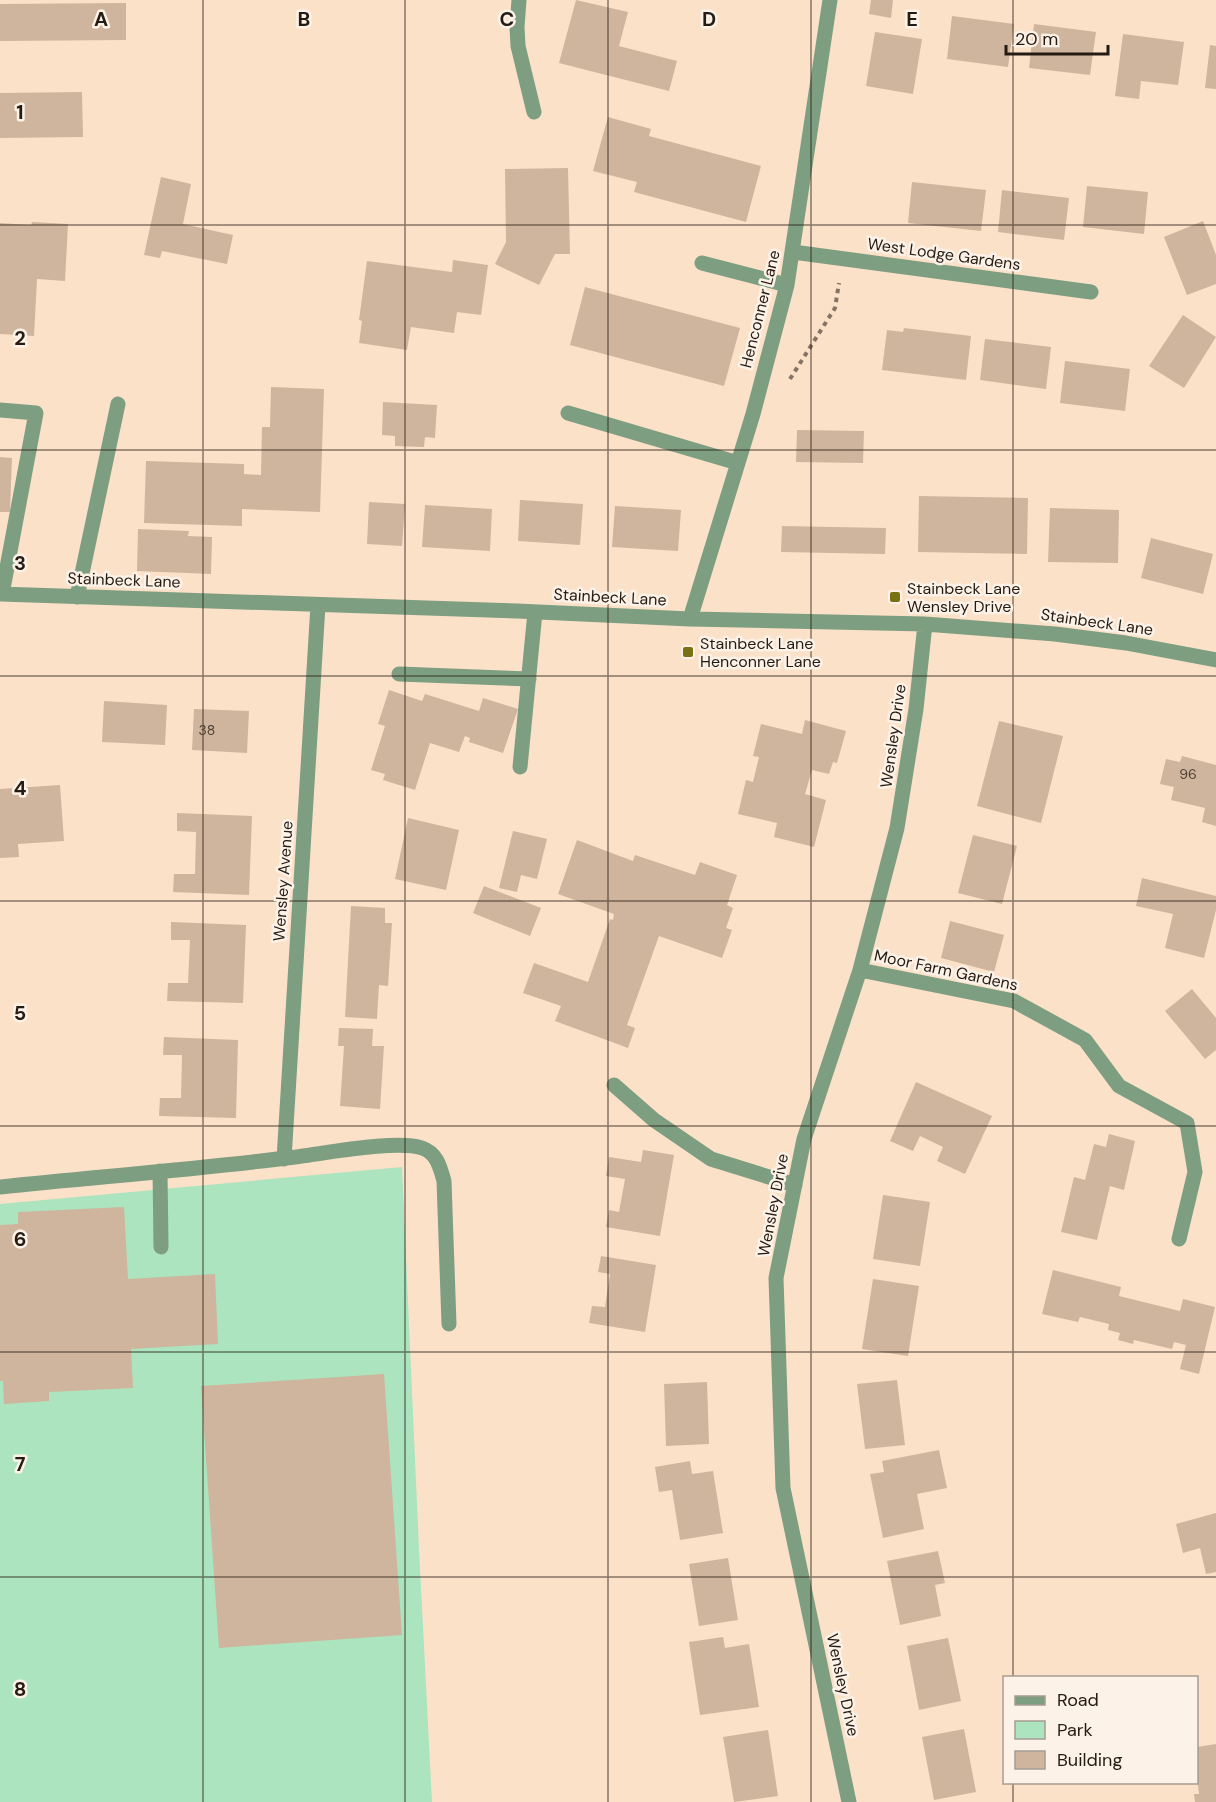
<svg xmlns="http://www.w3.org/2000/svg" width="1216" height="1802" font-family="'DM Sans',sans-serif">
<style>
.green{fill:#abe4bf}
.building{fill:#cfb59d}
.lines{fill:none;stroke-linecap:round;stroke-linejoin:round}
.path{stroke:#857464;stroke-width:4;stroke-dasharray:4.5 4.5;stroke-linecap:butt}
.minor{stroke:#7e9e81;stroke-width:15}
.grid{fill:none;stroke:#241b12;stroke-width:1.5;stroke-opacity:0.55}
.poi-dot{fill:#797112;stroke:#fdf2e8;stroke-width:2}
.labels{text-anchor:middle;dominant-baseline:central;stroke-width:5;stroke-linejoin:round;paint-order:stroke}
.number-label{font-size:14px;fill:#4f4235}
.street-label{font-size:16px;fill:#241b12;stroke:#fdf2e8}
.poi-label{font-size:16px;fill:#241b12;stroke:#fdf2e8;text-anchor:start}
.grid-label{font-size:20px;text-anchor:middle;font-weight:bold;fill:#241b12;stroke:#fdf2e8;stroke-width:5;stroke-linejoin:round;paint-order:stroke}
</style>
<rect width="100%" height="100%" fill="#fce1c9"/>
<path class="green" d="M 402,1167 L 419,1549 L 432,1802 L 0,1802 L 0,1204 Z"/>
<path class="building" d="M 576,0 L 628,12 L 619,46 L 677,61 L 669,91 L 559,63 Z
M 871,0 L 893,0 L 891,18 L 869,14 Z
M 126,3 L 126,40 L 0,41 L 0,4 Z
M 952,16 L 1014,24 L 1008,67 L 947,59 Z
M 1034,24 L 1096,32 L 1090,75 L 1029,68 Z
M 875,32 L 922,39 L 913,94 L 866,86 Z
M 1123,34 L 1184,42 L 1178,85 L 1141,81 L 1139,99 L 1115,96 Z
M 1210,45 L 1216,46 L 1216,89 L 1205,88 Z
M 82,92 L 83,137 L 0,138 L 0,93 Z
M 608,117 L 651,129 L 649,136 L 761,166 L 746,222 L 634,192 L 637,182 L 593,171 Z
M 568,168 L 570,254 L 555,254 L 539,285 L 495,264 L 506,242 L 505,169 Z
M 161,177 L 191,184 L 183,224 L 233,235 L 227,264 L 162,251 L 160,258 L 144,255 Z
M 912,182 L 986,190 L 981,231 L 908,223 Z
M 1087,186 L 1148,192 L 1144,234 L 1083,227 Z
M 1002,190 L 1069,198 L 1064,240 L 998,232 Z
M 1203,221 L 1216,255 L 1216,284 L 1187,295 L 1164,237 Z
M 32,222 L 68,224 L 65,281 L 37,279 L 34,336 L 0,334 L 0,223 L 31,225 Z
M 453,260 L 488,265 L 481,315 L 457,312 L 454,333 L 411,327 L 407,350 L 359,343 L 362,321 L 359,320 L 367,261 L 452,272 Z
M 585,287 L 740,328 L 724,386 L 570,345 Z
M 1183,315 L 1216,337 L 1184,388 L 1149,366 Z
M 904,328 L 971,336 L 966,380 L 882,370 L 887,330 L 903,332 Z
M 985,339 L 1051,347 L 1046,389 L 980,380 Z
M 1065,361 L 1130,369 L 1125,411 L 1060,403 Z
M 271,387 L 324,389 L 320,512 L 242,509 L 242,526 L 144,523 L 146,461 L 244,464 L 244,474 L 261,475 L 262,427 L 270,427 Z
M 383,402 L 437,405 L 435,438 L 425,437 L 424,447 L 395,446 L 395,436 L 382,435 Z
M 797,430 L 864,431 L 863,463 L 796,462 Z
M 0,457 L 12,458 L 10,512 L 0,512 Z
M 919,496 L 1028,498 L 1027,554 L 918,552 Z
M 520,500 L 583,504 L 580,545 L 518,541 Z
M 369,502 L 405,504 L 402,546 L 367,544 Z
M 425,505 L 492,509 L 490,551 L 422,547 Z
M 615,506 L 681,510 L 678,551 L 612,547 Z
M 1050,508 L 1119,510 L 1118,563 L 1048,562 Z
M 782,526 L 886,528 L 885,554 L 781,552 Z
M 138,529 L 189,531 L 188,536 L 212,537 L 211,574 L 137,571 Z
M 1151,538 L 1213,554 L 1203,594 L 1141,578 Z
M 389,690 L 422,701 L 425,694 L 479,711 L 483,698 L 518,709 L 503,753 L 469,742 L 470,738 L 465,736 L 459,752 L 430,743 L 415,790 L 383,780 L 385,774 L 371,770 L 385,726 L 378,724 Z
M 104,701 L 167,705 L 165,745 L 102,742 Z
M 194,709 L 249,711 L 247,753 L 192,750 Z
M 805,720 L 846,731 L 837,763 L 833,762 L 829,774 L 812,770 L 805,794 L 826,800 L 814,847 L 774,837 L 777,823 L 738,814 L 746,780 L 753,782 L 759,757 L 753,756 L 761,724 L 802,734 Z
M 999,721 L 1063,736 L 1041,823 L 977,806 Z
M 1182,756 L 1216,765 L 1216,826 L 1202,822 L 1205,808 L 1171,800 L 1174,787 L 1160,784 L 1166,759 L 1180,762 Z
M 60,785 L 64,841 L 18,844 L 19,857 L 0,858 L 0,789 Z
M 177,813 L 252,816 L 249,895 L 173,892 L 174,874 L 195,874 L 196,832 L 177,831 Z
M 408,818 L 459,830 L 446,890 L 395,879 Z
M 513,831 L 547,839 L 537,879 L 521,875 L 517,892 L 499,888 Z
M 973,835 L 1017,846 L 1002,904 L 958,893 Z
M 577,840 L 633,861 L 635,855 L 695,875 L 700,862 L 737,875 L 727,905 L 733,908 L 726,928 L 732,930 L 722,958 L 659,936 L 627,1025 L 635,1028 L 628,1048 L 555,1021 L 561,1006 L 523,993 L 534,963 L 588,982 L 610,919 L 613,920 L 614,914 L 558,894 Z
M 1142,878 L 1216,896 L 1216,910 L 1204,958 L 1165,948 L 1173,914 L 1136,906 Z
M 484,886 L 541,908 L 530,936 L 473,913 Z
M 351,906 L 385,908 L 385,923 L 392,923 L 388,986 L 379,985 L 377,1019 L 345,1017 Z
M 950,921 L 1004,935 L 994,972 L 941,958 Z
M 171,922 L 246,925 L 243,1003 L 167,1001 L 168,983 L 188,983 L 190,940 L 171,940 Z
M 1192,989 L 1216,1018 L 1216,1050 L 1205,1059 L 1165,1011 Z
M 339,1028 L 373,1029 L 372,1046 L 384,1046 L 380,1109 L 340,1106 L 344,1046 L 338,1046 Z
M 164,1037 L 238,1040 L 236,1118 L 159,1116 L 160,1098 L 181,1098 L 182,1055 L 163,1055 Z
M 916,1082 L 992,1116 L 965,1174 L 937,1161 L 943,1147 L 920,1136 L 913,1151 L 890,1141 Z
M 1109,1134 L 1135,1141 L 1124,1190 L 1110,1186 L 1097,1240 L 1061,1232 L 1074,1177 L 1085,1180 L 1094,1144 L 1106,1147 Z
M 643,1150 L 674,1155 L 660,1236 L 606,1227 L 609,1210 L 619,1212 L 625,1179 L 606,1176 L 609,1157 L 641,1162 Z
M 883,1195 L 930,1202 L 920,1266 L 873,1259 Z
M 124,1207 L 128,1279 L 215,1274 L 218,1344 L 131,1349 L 133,1388 L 49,1392 L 49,1401 L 4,1404 L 3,1381 L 0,1381 L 0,1225 L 18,1224 L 18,1212 Z
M 601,1256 L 656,1265 L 645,1332 L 589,1323 L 592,1306 L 605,1307 L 610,1274 L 598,1272 Z
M 1053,1270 L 1121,1287 L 1119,1296 L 1180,1311 L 1183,1299 L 1215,1307 L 1199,1374 L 1180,1369 L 1186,1345 L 1174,1342 L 1172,1349 L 1134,1340 L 1133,1344 L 1118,1340 L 1120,1333 L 1108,1330 L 1109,1324 L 1080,1317 L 1078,1322 L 1042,1314 Z
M 873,1279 L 919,1286 L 908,1356 L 862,1349 Z
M 384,1374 L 402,1635 L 219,1648 L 201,1386 Z
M 897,1380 L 905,1445 L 865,1449 L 857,1384 Z
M 707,1382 L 709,1444 L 666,1446 L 664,1384 Z
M 939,1450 L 947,1488 L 917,1494 L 924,1529 L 883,1538 L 870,1474 L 884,1472 L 882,1461 Z
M 690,1461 L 692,1474 L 713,1471 L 723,1533 L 680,1540 L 672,1490 L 659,1492 L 655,1467 Z
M 1216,1513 L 1216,1572 L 1206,1574 L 1200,1548 L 1183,1553 L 1176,1524 Z
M 938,1551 L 945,1583 L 935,1585 L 941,1616 L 900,1625 L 887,1561 Z
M 728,1558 L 738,1620 L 699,1626 L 689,1564 Z
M 723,1637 L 725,1648 L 749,1644 L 759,1707 L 700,1715 L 689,1642 Z
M 948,1638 L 961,1701 L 919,1710 L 907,1646 Z
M 964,1729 L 976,1792 L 934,1800 L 922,1737 Z
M 768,1730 L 778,1796 L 734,1802 L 723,1737 Z
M 1216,1744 L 1216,1802 L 1195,1802 L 1194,1794 L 1199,1794 L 1197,1776 L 1197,1747 Z"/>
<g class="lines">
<path class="path" d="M 790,379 L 835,308 L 839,283"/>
<path class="minor" d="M 519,0 L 517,27 L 518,46 L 534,112
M 793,252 L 1091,292
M 702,263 L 787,285
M 0,410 L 36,413 L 2,594
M 568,413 L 738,463
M 0,594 L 517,611 L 690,619 L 925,624 L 1055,634 L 1126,643 L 1216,660
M 77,597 L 118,404
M 690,619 L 753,414 L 787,285 L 830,0
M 399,674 L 529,679
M 520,767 L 535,612
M 860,970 L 1014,1001 L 1085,1040 L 1119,1086 L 1187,1123 L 1195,1172 L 1179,1239
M 614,1085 L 654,1120 L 711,1159 L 795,1185
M 284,1159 L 318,605
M 160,1171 L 161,1247
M 0,1187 C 95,1177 191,1170 286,1158 C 318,1155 395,1139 422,1148 C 437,1153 440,1167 444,1181 L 449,1324
M 849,1802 L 783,1488 L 776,1278 L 804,1139 L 860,970 L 897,828 L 916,709 L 925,624"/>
</g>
<path class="grid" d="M 203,0 L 203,1802M 405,0 L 405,1802M 608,0 L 608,1802M 811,0 L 811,1802M 1013,0 L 1013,1678M 0,225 L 1216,225M 0,450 L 1216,450M 0,676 L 1216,676M 0,901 L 1216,901M 0,1126 L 1216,1126M 0,1352 L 1216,1352M 0,1577 L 1216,1577M 1013,1782 L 1013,1802"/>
<g class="poi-dot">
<rect x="889" y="591" width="12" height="12" rx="3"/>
<rect x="682" y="646" width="12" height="12" rx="3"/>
</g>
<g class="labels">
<g class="number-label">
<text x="207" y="730">38</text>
<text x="1188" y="774">96</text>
</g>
<g class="street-label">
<text transform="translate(944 254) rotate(8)">West Lodge Gardens</text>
<text transform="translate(760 309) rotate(-76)">Henconner Lane</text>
<text transform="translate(124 580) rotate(2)">Stainbeck Lane</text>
<text transform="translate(610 597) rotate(3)">Stainbeck Lane</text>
<text transform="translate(1097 622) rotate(8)">Stainbeck Lane</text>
<text transform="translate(893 736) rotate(-82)">Wensley Drive</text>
<text transform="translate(283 881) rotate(-86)">Wensley Avenue</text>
<text transform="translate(946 970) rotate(12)">Moor Farm Gardens</text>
<text transform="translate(773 1205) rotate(-79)">Wensley Drive</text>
<text transform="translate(843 1685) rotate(78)">Wensley Drive</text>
</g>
<g class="poi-label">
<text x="907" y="588">Stainbeck Lane<tspan x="907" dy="18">Wensley Drive</tspan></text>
<text x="700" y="643">Stainbeck Lane<tspan x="700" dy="18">Henconner Lane</tspan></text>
</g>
</g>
<g class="grid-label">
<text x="101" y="26">A</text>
<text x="304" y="26">B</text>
<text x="507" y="26">C</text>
<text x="709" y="26">D</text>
<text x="912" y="26">E</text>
<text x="20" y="119">1</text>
<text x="20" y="345">2</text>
<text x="20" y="570">3</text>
<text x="20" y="795">4</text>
<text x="20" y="1020">5</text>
<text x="20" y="1246">6</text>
<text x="20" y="1471">7</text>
<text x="20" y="1696">8</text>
</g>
<rect x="1003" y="1676" width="195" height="108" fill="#fdf2e8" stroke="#a69c92" stroke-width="1.5"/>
<rect x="1015" y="1696" width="30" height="9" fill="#7e9e81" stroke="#a69c92" stroke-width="1.5"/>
<text x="1057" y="1706" font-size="18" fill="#241b12">Road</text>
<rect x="1015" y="1721" width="30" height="18" fill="#abe4bf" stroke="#a69c92" stroke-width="1.5"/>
<text x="1057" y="1736" font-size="18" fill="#241b12">Park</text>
<rect x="1015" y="1751" width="30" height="18" fill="#cfb59d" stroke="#a69c92" stroke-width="1.5"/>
<text x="1057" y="1766" font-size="18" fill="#241b12">Building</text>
<path d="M1006 45v9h102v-9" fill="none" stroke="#241b12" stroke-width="3"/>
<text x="1015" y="45" font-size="18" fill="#241b12" stroke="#fdf2e8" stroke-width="4.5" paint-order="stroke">20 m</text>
</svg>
